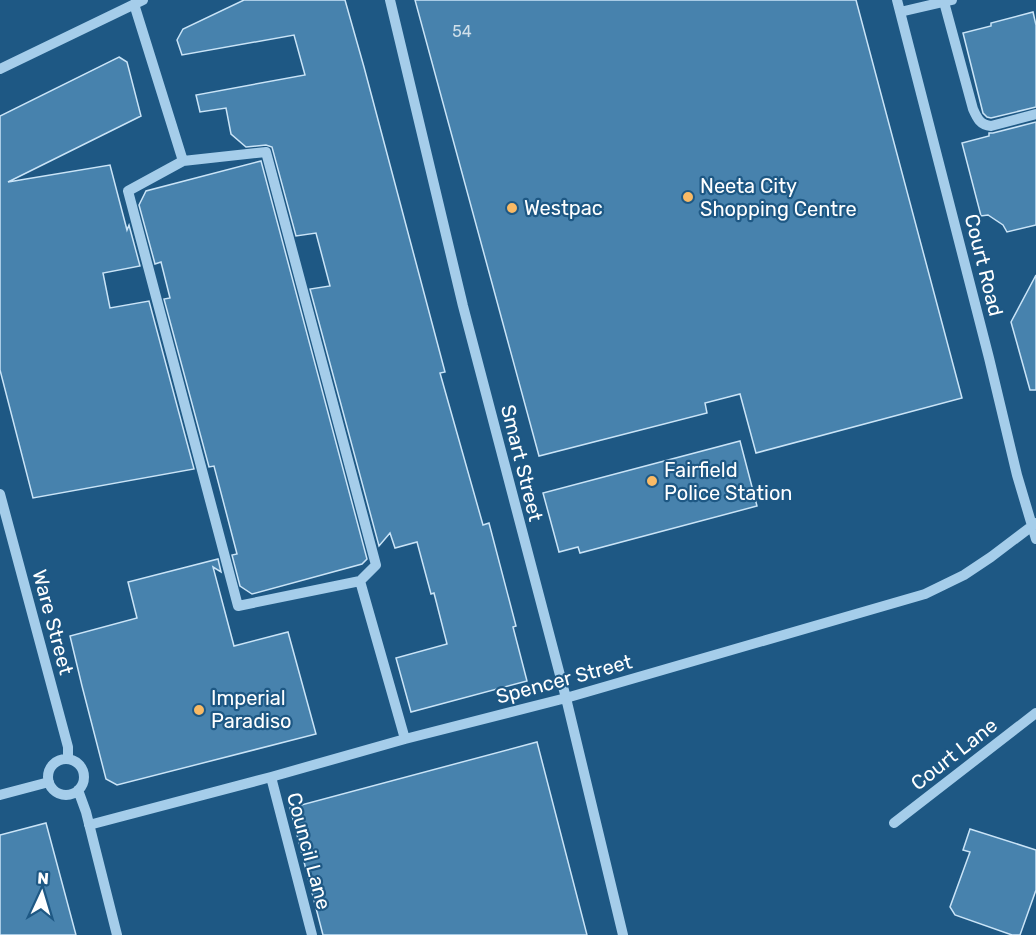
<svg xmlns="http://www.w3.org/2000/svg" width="1036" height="935" font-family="Rubik,sans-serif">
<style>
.building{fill:#4782ad;stroke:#cae4f7;stroke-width:1.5}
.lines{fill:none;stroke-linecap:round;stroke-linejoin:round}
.minor{stroke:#a5cdea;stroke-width:10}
.poi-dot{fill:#f9ba65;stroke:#1e5884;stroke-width:2}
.labels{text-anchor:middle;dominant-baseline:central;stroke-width:4.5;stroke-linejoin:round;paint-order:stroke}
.number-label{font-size:16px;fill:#d1e0ea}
.poi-label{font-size:20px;fill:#fff;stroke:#1e5884;text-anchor:start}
.street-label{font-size:20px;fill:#fff;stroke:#1e5884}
</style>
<rect width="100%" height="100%" fill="#1e5884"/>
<path class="building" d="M 244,0 L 345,0 L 364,67 L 445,372 L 440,373 L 483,525 L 489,523 L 516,626 L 513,627 L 527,681 L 411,712 L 396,658 L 447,644 L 434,593 L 431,594 L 417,542 L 395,548 L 390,533 L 379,546 L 310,289 L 330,286 L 316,233 L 296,236 L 272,147 L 266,145 L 246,147 L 231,134 L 226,108 L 200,112 L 196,95 L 305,75 L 294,35 L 182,55 L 177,40 L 183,29 Z
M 415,0 L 856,0 L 962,398 L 756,453 L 740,394 L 705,403 L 707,413 L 539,456 Z
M 1033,12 L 1036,25 L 1036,107 L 991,118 L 987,117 L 983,113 L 963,33 L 991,26 L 991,23 Z
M 119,57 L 127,62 L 141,116 L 8,182 L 110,165 L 127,230 L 129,225 L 140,266 L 103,273 L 110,308 L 149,301 L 194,469 L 33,498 L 0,370 L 0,116 Z
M 1036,122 L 1036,225 L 1007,232 L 1003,225 L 988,215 L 981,216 L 962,143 L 989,136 L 989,133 L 993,133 Z
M 261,161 L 367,559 L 362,564 L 252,594 L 240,586 L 232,555 L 237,554 L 214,466 L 209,467 L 164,299 L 170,298 L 161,262 L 155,264 L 139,205 L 146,191 Z
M 1036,275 L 1036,390 L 1030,390 L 1011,322 Z
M 740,441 L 757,506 L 580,553 L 578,547 L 559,552 L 543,493 Z
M 218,559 L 221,572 L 213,567 L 234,646 L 288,632 L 316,734 L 117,785 L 106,779 L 82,686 L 70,636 L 137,618 L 128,582 Z
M 537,742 L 587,935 L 323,935 L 290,808 Z
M 46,823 L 76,935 L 0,935 L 0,835 Z
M 970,829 L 1036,850 L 1036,890 L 1020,935 L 1012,935 L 955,915 L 950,907 L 970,852 L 963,850 Z"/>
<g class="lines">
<path class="minor" d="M 390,0 L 463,306 L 566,698 L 623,935
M 897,0 L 989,358 L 1017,475 L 1036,539
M 944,2 L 973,109 C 977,118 980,125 991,126 L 1036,114
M 134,4 L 183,161
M 900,12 L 952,0
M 0,69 L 143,0
M 266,152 L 376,565 L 360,581 L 238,606 L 128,191 L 183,161 Z
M 0,494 L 68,747 L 68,759
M 360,581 L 405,739
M48 777a18 18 0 1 1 36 0a18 18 0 1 1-36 0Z
M 271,777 L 312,935
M 78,790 L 86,812 L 117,935
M 0,795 L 49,782
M 894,823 L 1036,713
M 89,825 L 271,777 L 405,739 L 566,698 L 925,594 L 964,575 L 991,557 L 1036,523"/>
</g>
<g class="poi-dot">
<circle cx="688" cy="197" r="6"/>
<circle cx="512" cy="208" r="6"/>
<circle cx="652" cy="481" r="6"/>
<circle cx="199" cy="710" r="6"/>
</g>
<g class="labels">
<g class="number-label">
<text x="462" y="31">54</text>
</g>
<g class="poi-label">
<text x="700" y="186">Neeta City<tspan x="700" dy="23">Shopping Centre</tspan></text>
<text x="524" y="208">Westpac</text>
<text x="664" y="470">Fairfield<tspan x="664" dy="23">Police Station</tspan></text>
<text x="211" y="698">Imperial<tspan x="211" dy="23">Paradiso</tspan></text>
</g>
<g class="street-label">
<text transform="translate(984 265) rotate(76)">Court Road</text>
<text transform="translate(522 463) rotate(76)">Smart Street</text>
<text transform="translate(53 622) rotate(75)">Ware Street</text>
<text transform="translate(564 679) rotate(-15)">Spencer Street</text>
<text transform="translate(954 754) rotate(-38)">Court Lane</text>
<text transform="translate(309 851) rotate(75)">Council Lane</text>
</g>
</g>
<g transform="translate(42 893) rotate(4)" stroke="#1e5884" stroke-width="4.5" paint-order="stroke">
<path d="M0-4.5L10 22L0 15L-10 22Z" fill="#ffffff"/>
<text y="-9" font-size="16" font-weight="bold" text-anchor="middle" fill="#ffffff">N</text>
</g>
</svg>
